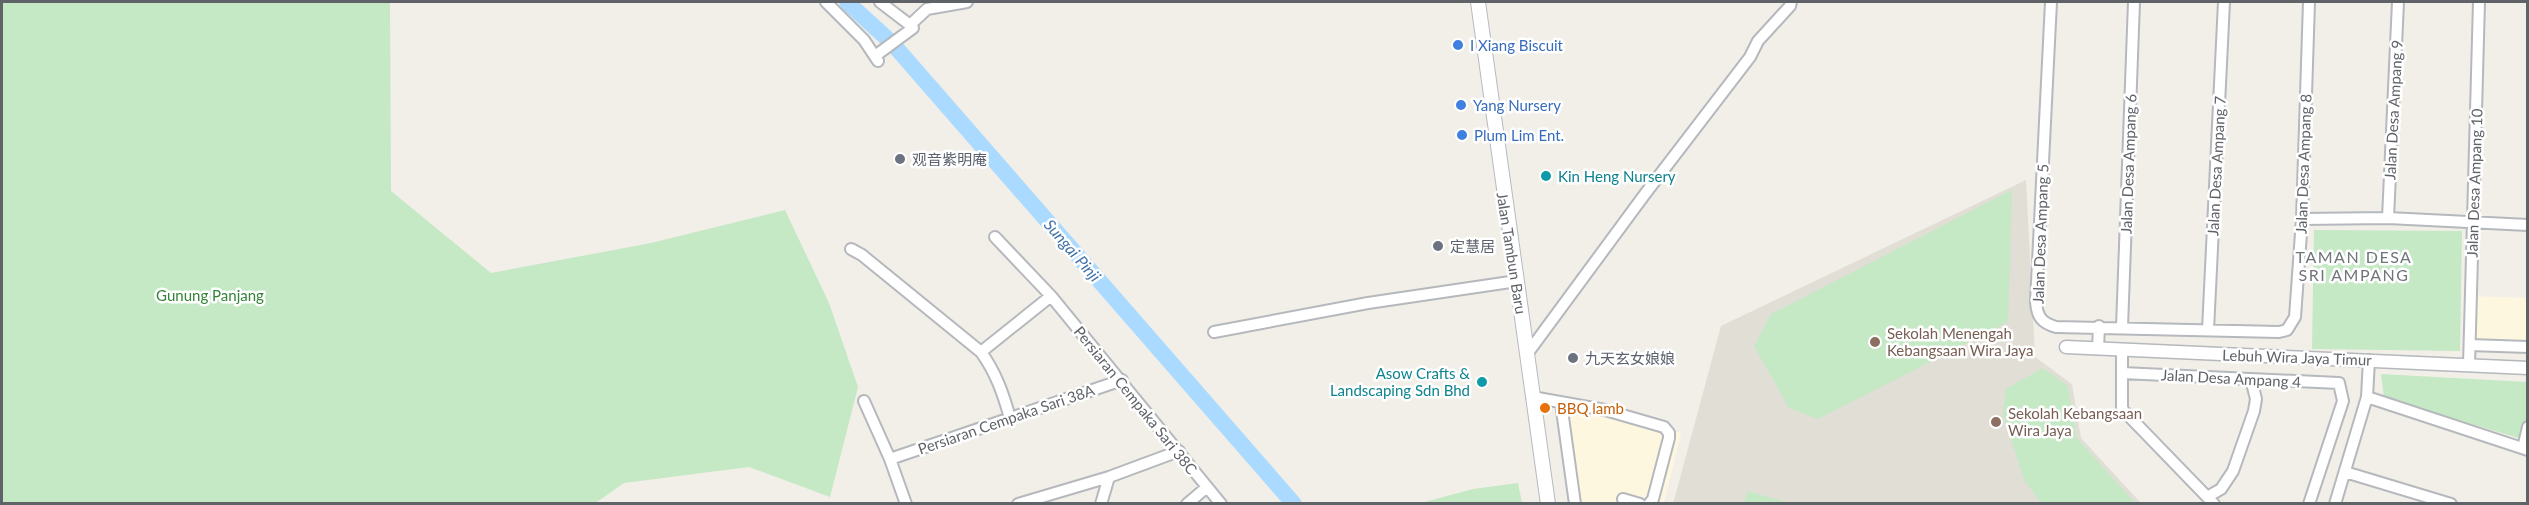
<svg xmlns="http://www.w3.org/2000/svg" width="2529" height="505" font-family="Lato,'Noto Sans SC',sans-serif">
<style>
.commercial{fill:#fef7e0}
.education{fill:#e1ded6}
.green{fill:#c5e8c5}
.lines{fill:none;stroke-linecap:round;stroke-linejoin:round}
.river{stroke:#aadaff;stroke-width:16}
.minor-casing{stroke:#b5b8bc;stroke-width:14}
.tertiary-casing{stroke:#b5b8bc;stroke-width:15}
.secondary-casing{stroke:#b6babf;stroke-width:16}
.minor{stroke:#fff;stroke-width:10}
.tertiary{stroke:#fff;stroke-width:12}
.secondary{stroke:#fff;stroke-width:14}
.shop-dot{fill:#3f7fe0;stroke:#fff;stroke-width:2}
.worship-dot{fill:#6b7280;stroke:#fff;stroke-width:2}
.culture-dot{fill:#0f9aa8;stroke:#fff;stroke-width:2}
.education-dot{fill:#8d6e63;stroke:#fff;stroke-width:2}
.food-dot{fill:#e8710a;stroke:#fff;stroke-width:2}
.labels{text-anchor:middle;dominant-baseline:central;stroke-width:5;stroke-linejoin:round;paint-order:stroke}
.shop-label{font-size:15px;fill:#366cbe;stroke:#fff;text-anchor:start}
.street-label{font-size:15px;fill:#5f6368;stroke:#fff}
.worship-label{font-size:15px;fill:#5b616d;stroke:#fff;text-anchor:start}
.culture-label{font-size:15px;fill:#0d838f;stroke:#fff;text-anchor:start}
.park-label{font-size:15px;fill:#348238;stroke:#fff}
.education-label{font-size:15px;fill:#785e54;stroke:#fff;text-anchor:start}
.food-label{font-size:15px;fill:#c56008;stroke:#fff;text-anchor:start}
.water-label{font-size:16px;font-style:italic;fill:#4174aa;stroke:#fff}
.neighbourhood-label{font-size:16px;letter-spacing:1.5px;fill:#70757a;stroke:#fff}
</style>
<rect width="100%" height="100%" fill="#f1efe8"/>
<path class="commercial" d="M 2471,296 L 2527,298 L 2527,348 L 2469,346 Z
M 1557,399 L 1681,433 L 1664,503 L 1576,503 Z"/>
<path class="education" d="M 2026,180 L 2035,357 L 2072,384 L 2081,438 L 2141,503 L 1673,504 L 1721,326 Z"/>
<path class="green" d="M 2,2 L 390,2 L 391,191 L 491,273 L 651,243 L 785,210 L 829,303 L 858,387 L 830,497 L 749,467 L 624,483 L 594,504 L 2,503 Z
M 2012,190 L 2008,322 L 1818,419 L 1789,408 L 1754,346 L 1771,314 Z
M 2314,230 L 2462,231 L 2460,351 L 2312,349 Z
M 2043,368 L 2068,386 L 2076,437 L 2135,503 L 2041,503 L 2024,480 L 2003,414 L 2006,389 Z
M 2381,374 L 2527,382 L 2527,416 L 2522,439 L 2384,398 Z
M 1518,483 L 1522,503 L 1421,503 L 1473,489 Z
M 1748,491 L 1788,503 L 1744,503 Z"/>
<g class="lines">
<path class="river" d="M 847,2 L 892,43 L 1294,504"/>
<defs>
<path id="minor" d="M 826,2 L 864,40 L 878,61
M 880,2 L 910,25
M 2051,2 L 2036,302 C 2037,317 2042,323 2056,327 L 2279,332 L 2287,330 L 2295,317 L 2302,219 L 2309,2
M 875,56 L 913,28 L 910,25 L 927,9 L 967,2
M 2388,218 L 2398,2
M 2302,219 L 2388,218 L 2528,225
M 995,237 L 1051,296 L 1221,504
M 851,249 L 862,255 L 981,352 C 996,373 1003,393 1010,418
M 2122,327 L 2134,2
M 2208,330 L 2224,2
M 1214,332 L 1368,303 L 1517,281
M 2470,345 L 2528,347
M 2098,349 L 2099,326
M 2122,350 L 2122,409 L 2214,504
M 981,352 L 1051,296
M 1527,354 L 1645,194 L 1750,57 L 1758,41 L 1790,6 L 1791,2
M 2469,365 L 2479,2
M 2122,373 L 2339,383 L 2343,401 L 2309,504
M 1532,397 L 1605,410 L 1664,427 L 1669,433 L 1669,438 L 1653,499 L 1649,504
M 2367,397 L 2528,450
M 864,401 L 890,459 L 906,504
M 1561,403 L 1575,504
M 2523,448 L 2528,427
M 890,459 L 1122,380
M 2345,472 L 2451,504
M 2207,497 L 2221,489 L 2233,471 L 2254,411 L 2256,399 L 2251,379
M 1623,499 L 1640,504
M 1018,504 L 1109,477 L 1179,451
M 1101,504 L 1109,477
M 1187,504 L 1207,487
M 2335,504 L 2367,397 L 2369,360"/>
<path id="tertiary" d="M 2066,347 L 2528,368"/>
<path id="secondary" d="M 1478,2 L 1548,504"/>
</defs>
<use href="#minor" class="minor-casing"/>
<use href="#tertiary" class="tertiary-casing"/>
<use href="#secondary" class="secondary-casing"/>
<use href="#minor" class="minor"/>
<use href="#tertiary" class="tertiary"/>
<use href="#secondary" class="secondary"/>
</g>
<g class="shop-dot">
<circle cx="1458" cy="45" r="6"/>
<circle cx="1461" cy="105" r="6"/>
<circle cx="1462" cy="135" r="6"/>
</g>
<g class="worship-dot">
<circle cx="900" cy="159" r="6"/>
<circle cx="1438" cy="246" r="6"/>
<circle cx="1573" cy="358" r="6"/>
</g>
<g class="culture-dot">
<circle cx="1546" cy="176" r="6"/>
<circle cx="1482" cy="382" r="6"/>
</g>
<g class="education-dot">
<circle cx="1875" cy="342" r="6"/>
<circle cx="1996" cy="422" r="6"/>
</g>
<circle class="food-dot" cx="1545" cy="408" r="6"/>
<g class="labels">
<g class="shop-label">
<text x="1470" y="45">I Xiang Biscuit</text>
<text x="1473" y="105">Yang Nursery</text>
<text x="1474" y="135">Plum Lim Ent.</text>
</g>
<g class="street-label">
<text transform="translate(2393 110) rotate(-87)">Jalan Desa Ampang 9</text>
<text transform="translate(2128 164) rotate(-88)">Jalan Desa Ampang 6</text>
<text transform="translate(2303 164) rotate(-88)">Jalan Desa Ampang 8</text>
<text transform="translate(2216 166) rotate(-87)">Jalan Desa Ampang 7</text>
<text transform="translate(2474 183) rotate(-88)">Jalan Desa Ampang 10</text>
<text transform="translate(2040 234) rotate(-88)">Jalan Desa Ampang 5</text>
<text transform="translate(1512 253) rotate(81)">Jalan Tambun Baru</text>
<text transform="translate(2297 357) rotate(2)">Lebuh Wira Jaya Timur</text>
<text transform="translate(2231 378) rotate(3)">Jalan Desa Ampang 4</text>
<text transform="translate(1136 400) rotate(51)">Persiaran Cempaka Sari 38C</text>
<text transform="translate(1006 419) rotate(-19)">Persiaran Cempaka Sari 38A</text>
</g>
<g class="worship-label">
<text x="912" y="159">观音紫明庵</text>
<text x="1450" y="246">定慧居</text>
<text x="1585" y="358">九天玄女娘娘</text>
</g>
<g class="culture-label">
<text x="1558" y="176">Kin Heng Nursery</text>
<text x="1470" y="373" text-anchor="end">Asow Crafts &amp;<tspan x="1470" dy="17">Landscaping Sdn Bhd</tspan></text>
</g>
<g class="park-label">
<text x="210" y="295">Gunung Panjang</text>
</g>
<g class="education-label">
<text x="1887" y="333">Sekolah Menengah<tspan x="1887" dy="17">Kebangsaan Wira Jaya</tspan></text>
<text x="2008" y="413">Sekolah Kebangsaan<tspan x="2008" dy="17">Wira Jaya</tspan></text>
</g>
<g class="food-label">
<text x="1557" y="408">BBQ lamb</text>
</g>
<g class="water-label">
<text transform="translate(1073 250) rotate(49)">Sungai Pinji</text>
</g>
<g class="neighbourhood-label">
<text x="2354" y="256">TAMAN DESA<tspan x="2354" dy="18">SRI AMPANG</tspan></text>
</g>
</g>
<rect width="2529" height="505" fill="none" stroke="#5f6368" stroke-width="6"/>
</svg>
